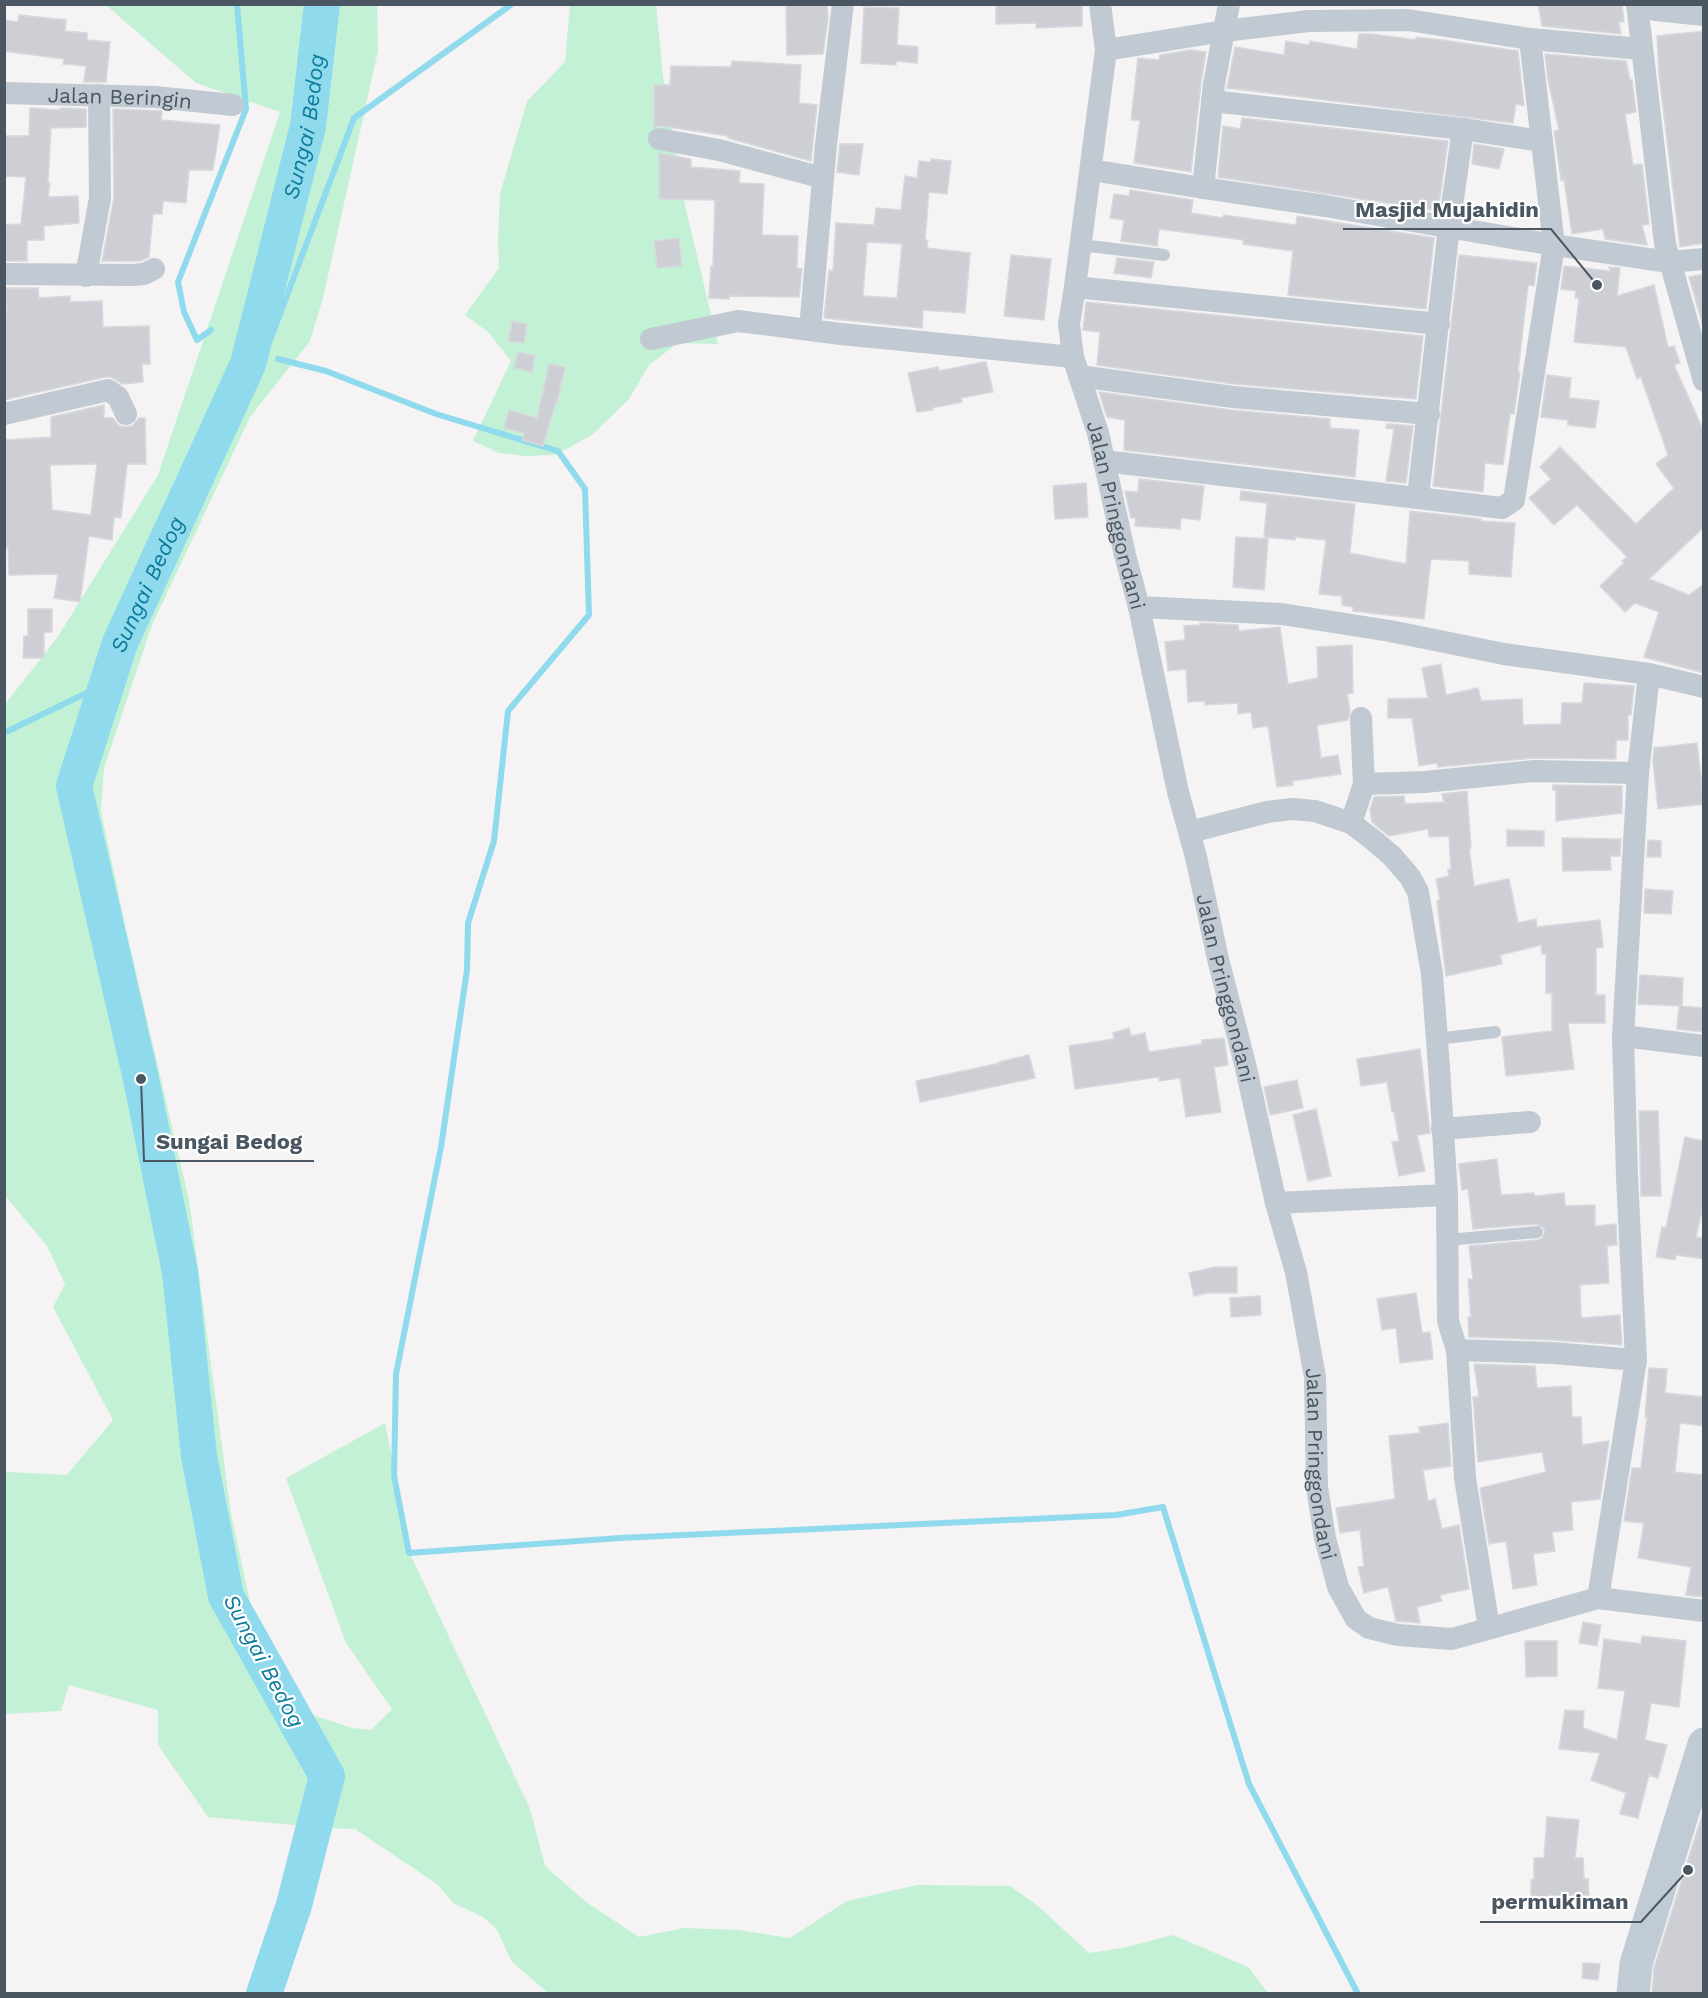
<svg xmlns="http://www.w3.org/2000/svg" width="1708" height="1998" font-family="'Work Sans',sans-serif">
<style>
.green{fill:#c3f1d5}
.lines{fill:none;stroke-linecap:round;stroke-linejoin:round}
.stream{stroke:#90daee;stroke-width:6}
.river{stroke:#90daee;stroke-width:36}
.building{fill:#cdcfd5;stroke:#d7d9de;stroke-width:1.5;fill-rule:evenodd}
.service{stroke:#c1cad2;stroke-width:12}
.minor{stroke:#c1cad2;stroke-width:22}
.secondary{stroke:#c1cbd6;stroke-width:33}
.labels{text-anchor:middle;dominant-baseline:central;stroke-width:4.5;stroke-linejoin:round;paint-order:stroke}
.street-label{font-size:21px;fill:#4a5661;stroke:#fff}
.water-label{font-size:22px;font-style:italic;fill:#0c7c9b;stroke:#fff}
.leader{fill:none;stroke:#4a5661;stroke-width:2}
.callout-dot{fill:#4a5661;stroke:#fff;stroke-width:2}
.callout-label{font-size:22px;text-anchor:middle;font-weight:bold;fill:#4a5661;stroke:#fff;stroke-width:4.5;stroke-linejoin:round;paint-order:stroke}
</style>
<rect width="100%" height="100%" fill="#f5f3f3"/>
<path class="green" d="M 106,5 L 377,5 L 378,51 L 323,298 L 310,341 L 250,417 L 152,625 L 104,768 L 101,811 L 126,929 L 189,1200 L 231,1514 L 253,1615 L 313,1715 L 352,1728 L 371,1730 L 392,1709 L 346,1643 L 286,1478 L 385,1423 L 411,1556 L 530,1809 L 545,1866 L 586,1902 L 639,1937 L 684,1928 L 738,1930 L 790,1938 L 847,1901 L 917,1885 L 1010,1886 L 1038,1906 L 1089,1953 L 1122,1948 L 1173,1935 L 1248,1967 L 1268,1993 L 548,1993 L 512,1962 L 496,1928 L 483,1917 L 453,1903 L 437,1884 L 355,1829 L 325,1828 L 208,1817 L 158,1745 L 158,1710 L 69,1685 L 61,1711 L 5,1714 L 5,1474 L 7,1472 L 67,1475 L 113,1420 L 53,1307 L 65,1284 L 47,1246 L 5,1196 L 5,704 L 57,638 L 158,475 L 280,112 L 196,83 Z
M 570,5 L 656,5 L 663,76 L 685,205 L 718,344 L 678,343 L 649,365 L 629,399 L 592,435 L 555,455 L 524,456 L 499,453 L 473,441 L 511,361 L 488,332 L 465,315 L 499,268 L 498,241 L 500,194 L 527,101 L 565,62 Z"/>
<g class="lines">
<path class="stream" d="M 211,330 L 197,340 L 184,312 L 178,282 L 246,109 L 237,4
M 269,343 L 354,118 L 512,4
M 278,359 L 326,371 L 436,414 L 558,451 L 585,489 L 589,615 L 508,711 L 494,841 L 468,923 L 467,970 L 441,1147 L 396,1374 L 394,1476 L 409,1553 L 620,1538 L 1116,1515 L 1163,1507 L 1249,1784 L 1358,1994
M 4,733 L 107,683"/>
<path class="river" id="s1" d="M 264,1994 L 294,1905 L 327,1776 L 226,1596 L 199,1456 L 180,1272 L 141,1079 L 74,786 L 120,643 L 248,364 L 308,126 L 322,4"/>
</g>
<path class="building" d="M 786,4 L 827,4 L 828,19 L 823,54 L 787,55 Z
M 996,4 L 1082,4 L 1082,26 L 1036,28 L 1036,23 L 996,24 Z
M 1538,4 L 1622,4 L 1624,22 L 1619,22 L 1621,34 L 1542,26 Z
M 864,7 L 899,8 L 897,45 L 918,47 L 917,63 L 896,61 L 896,65 L 861,63 Z
M 19,15 L 66,20 L 65,31 L 87,33 L 87,40 L 110,42 L 106,82 L 84,82 L 86,66 L 63,64 L 64,59 L 4,51 L 4,20 L 18,22 Z
M 1704,31 L 1704,243 L 1680,247 L 1659,75 L 1657,36 Z
M 1359,34 L 1372,34 L 1416,40 L 1416,37 L 1442,40 L 1518,51 L 1524,106 L 1516,104 L 1513,123 L 1227,88 L 1235,47 L 1284,55 L 1286,41 L 1309,45 L 1310,41 L 1357,49 Z
M 1191,50 L 1206,52 L 1201,83 L 1191,172 L 1134,163 L 1140,120 L 1131,120 L 1138,58 L 1159,60 L 1160,55 Z
M 1545,54 L 1626,61 L 1630,80 L 1632,80 L 1636,112 L 1625,114 L 1633,165 L 1642,164 L 1649,224 L 1642,225 L 1647,245 L 1605,239 L 1603,229 L 1572,234 L 1564,179 L 1561,180 L 1554,131 L 1559,130 L 1548,80 Z
M 732,61 L 801,65 L 799,103 L 817,105 L 811,161 L 728,138 L 728,136 L 661,126 L 654,127 L 654,85 L 670,85 L 671,66 L 731,67 Z
M 30,108 L 60,110 L 60,108 L 86,109 L 86,127 L 51,128 L 48,183 L 50,183 L 48,197 L 78,196 L 79,223 L 44,226 L 44,240 L 27,240 L 27,261 L 4,261 L 4,225 L 21,224 L 26,177 L 4,176 L 4,136 L 29,136 Z
M 113,109 L 162,111 L 161,120 L 220,125 L 213,170 L 189,170 L 186,203 L 163,201 L 162,214 L 153,214 L 149,257 L 140,261 L 102,261 L 114,198 Z
M 1242,118 L 1448,141 L 1438,211 L 1218,177 L 1223,126 L 1240,129 Z
M 840,144 L 863,144 L 859,175 L 837,172 Z
M 1474,144 L 1504,149 L 1499,169 L 1472,164 Z
M 659,153 L 691,159 L 691,167 L 740,171 L 739,183 L 764,184 L 762,235 L 798,236 L 797,268 L 802,269 L 799,297 L 729,296 L 729,299 L 709,298 L 711,266 L 713,266 L 715,200 L 659,199 Z
M 931,159 L 951,161 L 947,194 L 929,192 L 925,240 L 928,240 L 927,248 L 970,253 L 965,313 L 923,310 L 922,328 L 824,318 L 829,270 L 833,271 L 836,223 L 874,225 L 876,208 L 901,210 L 905,176 L 917,178 L 919,161 L 931,162 ZM 867,242 L 902,244 L 897,298 L 863,296 Z
M 1130,190 L 1193,200 L 1191,213 L 1223,218 L 1224,215 L 1296,225 L 1297,216 L 1434,238 L 1426,309 L 1288,295 L 1293,251 L 1243,244 L 1244,240 L 1159,229 L 1157,246 L 1121,241 L 1124,220 L 1110,218 L 1114,194 L 1129,196 Z
M 679,238 L 682,266 L 657,268 L 654,241 Z
M 1011,255 L 1051,259 L 1044,320 L 1004,316 Z
M 1459,255 L 1537,263 L 1534,286 L 1528,285 L 1518,372 L 1520,372 L 1514,414 L 1510,414 L 1503,465 L 1485,463 L 1483,492 L 1433,486 Z
M 1117,258 L 1154,262 L 1151,278 L 1114,273 Z
M 1564,266 L 1610,271 L 1609,267 L 1620,268 L 1617,296 L 1654,285 L 1668,347 L 1674,346 L 1680,363 L 1674,365 L 1704,432 L 1704,527 L 1649,579 L 1689,595 L 1704,584 L 1704,673 L 1644,657 L 1659,612 L 1635,603 L 1625,612 L 1600,586 L 1624,563 L 1622,561 L 1627,557 L 1577,505 L 1554,525 L 1529,498 L 1551,479 L 1540,467 L 1560,447 L 1636,524 L 1674,488 L 1656,464 L 1668,455 L 1641,377 L 1637,379 L 1626,347 L 1574,342 L 1579,298 L 1575,298 L 1576,291 L 1561,289 Z
M 1704,274 L 1704,330 L 1689,277 Z
M 5,288 L 38,288 L 39,298 L 70,296 L 70,302 L 102,301 L 103,327 L 149,326 L 150,364 L 142,364 L 143,382 L 122,384 L 111,377 L 105,377 L 4,400 L 4,313 L 7,313 Z
M 1086,302 L 1423,336 L 1416,399 L 1234,384 L 1097,365 L 1100,332 L 1083,330 Z
M 512,321 L 527,324 L 524,343 L 508,341 Z
M 518,352 L 535,356 L 532,372 L 514,368 Z
M 983,362 L 986,362 L 993,392 L 961,398 L 962,402 L 932,408 L 933,410 L 917,412 L 908,373 L 938,367 L 939,371 Z
M 549,364 L 565,367 L 557,403 L 556,402 L 543,446 L 522,440 L 524,433 L 504,428 L 509,410 L 537,418 Z
M 1547,375 L 1571,378 L 1569,398 L 1599,401 L 1595,428 L 1568,425 L 1568,420 L 1541,417 Z
M 1099,392 L 1231,410 L 1330,419 L 1330,428 L 1359,430 L 1355,477 L 1124,450 L 1125,420 L 1107,417 Z
M 104,405 L 104,418 L 113,418 L 118,425 L 124,427 L 132,426 L 139,418 L 145,418 L 146,464 L 127,464 L 121,518 L 114,517 L 112,540 L 89,536 L 80,602 L 54,598 L 58,574 L 9,575 L 8,548 L 4,548 L 4,440 L 51,437 L 51,417 ZM 97,464 L 91,515 L 52,510 L 50,465 Z
M 1387,424 L 1413,426 L 1406,483 L 1386,481 L 1394,429 L 1386,428 Z
M 1139,479 L 1204,486 L 1200,520 L 1181,518 L 1180,529 L 1135,526 L 1136,518 L 1131,518 L 1125,491 L 1138,492 Z
M 1086,483 L 1088,517 L 1055,519 L 1053,486 Z
M 1241,491 L 1355,504 L 1350,553 L 1406,564 L 1410,511 L 1481,519 L 1481,521 L 1515,523 L 1511,577 L 1469,574 L 1469,561 L 1431,559 L 1424,619 L 1353,611 L 1353,607 L 1342,605 L 1342,596 L 1319,594 L 1326,540 L 1295,537 L 1295,540 L 1264,537 L 1267,503 L 1240,500 Z
M 1236,537 L 1268,539 L 1264,590 L 1233,587 Z
M 28,609 L 52,609 L 52,632 L 44,632 L 44,658 L 23,658 L 24,636 L 28,636 Z
M 1200,623 L 1238,625 L 1239,631 L 1280,627 L 1288,684 L 1318,678 L 1317,647 L 1352,645 L 1353,693 L 1347,694 L 1350,710 L 1348,720 L 1319,725 L 1317,727 L 1321,758 L 1338,755 L 1341,774 L 1292,781 L 1293,785 L 1277,787 L 1268,726 L 1253,728 L 1251,712 L 1238,714 L 1238,703 L 1205,705 L 1205,701 L 1188,702 L 1186,669 L 1168,671 L 1165,642 L 1185,640 L 1184,626 L 1200,625 Z
M 1441,664 L 1446,695 L 1478,688 L 1481,701 L 1522,699 L 1523,725 L 1561,724 L 1562,703 L 1582,703 L 1584,683 L 1634,686 L 1631,715 L 1628,715 L 1628,740 L 1616,740 L 1616,759 L 1534,758 L 1438,767 L 1437,763 L 1419,766 L 1412,718 L 1388,718 L 1388,699 L 1428,698 L 1422,668 Z
M 1697,743 L 1704,804 L 1658,809 L 1653,761 L 1654,748 Z
M 1553,785 L 1622,786 L 1622,813 L 1556,821 L 1556,790 L 1553,790 Z
M 1467,791 L 1471,848 L 1469,848 L 1474,886 L 1509,879 L 1518,923 L 1536,919 L 1537,927 L 1600,920 L 1603,947 L 1596,948 L 1596,995 L 1605,995 L 1605,1023 L 1568,1023 L 1574,1069 L 1506,1076 L 1502,1037 L 1552,1031 L 1552,993 L 1546,993 L 1546,954 L 1542,954 L 1541,945 L 1500,955 L 1502,964 L 1446,976 L 1437,901 L 1440,900 L 1436,879 L 1449,876 L 1448,869 L 1451,869 L 1449,836 L 1429,837 L 1428,829 L 1389,836 L 1372,822 L 1370,810 L 1374,797 L 1404,796 L 1405,804 L 1444,802 L 1442,794 Z
M 1507,830 L 1544,831 L 1544,846 L 1507,846 Z
M 1562,838 L 1621,839 L 1620,856 L 1610,856 L 1611,870 L 1563,871 Z
M 1648,840 L 1661,841 L 1661,857 L 1647,857 Z
M 1645,889 L 1673,891 L 1671,914 L 1644,913 Z
M 1640,975 L 1683,978 L 1682,1006 L 1638,1004 Z
M 1679,1006 L 1704,1008 L 1704,1032 L 1677,1029 Z
M 1129,1028 L 1131,1036 L 1145,1033 L 1149,1052 L 1202,1044 L 1202,1040 L 1224,1038 L 1228,1065 L 1214,1067 L 1221,1112 L 1186,1117 L 1180,1078 L 1159,1081 L 1159,1077 L 1075,1089 L 1069,1046 L 1114,1039 L 1113,1033 Z
M 1420,1049 L 1430,1133 L 1417,1135 L 1425,1171 L 1399,1176 L 1392,1142 L 1399,1141 L 1394,1112 L 1392,1112 L 1387,1082 L 1361,1086 L 1357,1059 Z
M 1029,1055 L 1035,1078 L 920,1102 L 916,1081 L 1000,1063 L 999,1062 Z
M 1297,1080 L 1303,1108 L 1270,1115 L 1264,1087 Z
M 1316,1109 L 1331,1176 L 1308,1181 L 1293,1115 Z
M 1639,1111 L 1658,1111 L 1661,1196 L 1641,1196 Z
M 1685,1137 L 1704,1141 L 1704,1202 L 1696,1237 L 1704,1238 L 1704,1259 L 1676,1255 L 1675,1260 L 1656,1257 L 1662,1227 L 1666,1228 Z
M 1497,1159 L 1501,1195 L 1534,1193 L 1535,1196 L 1564,1193 L 1565,1206 L 1595,1205 L 1595,1226 L 1616,1224 L 1617,1245 L 1607,1246 L 1609,1283 L 1580,1285 L 1581,1318 L 1620,1315 L 1622,1345 L 1553,1340 L 1469,1337 L 1468,1317 L 1471,1317 L 1468,1279 L 1473,1279 L 1469,1246 L 1538,1240 L 1542,1238 L 1545,1232 L 1543,1227 L 1536,1224 L 1473,1229 L 1468,1189 L 1462,1190 L 1459,1164 Z
M 1215,1267 L 1237,1267 L 1237,1293 L 1206,1293 L 1194,1296 L 1189,1273 Z
M 1416,1293 L 1422,1333 L 1430,1332 L 1433,1359 L 1400,1363 L 1396,1328 L 1382,1330 L 1377,1299 Z
M 1260,1296 L 1261,1315 L 1231,1317 L 1230,1298 Z
M 1474,1364 L 1535,1366 L 1537,1388 L 1571,1386 L 1572,1417 L 1581,1417 L 1582,1445 L 1609,1441 L 1600,1499 L 1571,1502 L 1573,1530 L 1552,1532 L 1555,1551 L 1533,1554 L 1537,1585 L 1513,1589 L 1506,1541 L 1489,1544 L 1480,1488 L 1546,1472 L 1542,1452 L 1478,1462 L 1473,1397 L 1479,1397 Z
M 1649,1368 L 1667,1369 L 1665,1393 L 1704,1397 L 1704,1426 L 1680,1423 L 1675,1472 L 1702,1475 L 1701,1479 L 1704,1479 L 1704,1597 L 1686,1595 L 1691,1567 L 1638,1558 L 1644,1523 L 1624,1521 L 1632,1468 L 1641,1468 L 1647,1417 L 1645,1417 Z
M 1448,1423 L 1451,1466 L 1423,1470 L 1428,1501 L 1435,1499 L 1442,1529 L 1459,1525 L 1469,1589 L 1440,1595 L 1442,1601 L 1417,1607 L 1420,1623 L 1396,1621 L 1388,1587 L 1364,1593 L 1358,1567 L 1364,1566 L 1360,1530 L 1340,1533 L 1336,1508 L 1395,1499 L 1389,1436 L 1420,1433 L 1419,1427 Z
M 1583,1622 L 1601,1625 L 1597,1646 L 1579,1643 Z
M 1642,1636 L 1686,1641 L 1679,1707 L 1651,1703 L 1645,1740 L 1667,1745 L 1658,1778 L 1649,1775 L 1638,1818 L 1620,1814 L 1626,1793 L 1591,1780 L 1600,1753 L 1559,1749 L 1565,1710 L 1584,1711 L 1583,1728 L 1617,1740 L 1625,1691 L 1598,1688 L 1604,1639 L 1641,1644 Z
M 1525,1641 L 1557,1641 L 1557,1676 L 1526,1677 Z
M 1704,1809 L 1704,1994 L 1652,1994 L 1654,1968 Z
M 1547,1817 L 1579,1820 L 1575,1858 L 1583,1858 L 1584,1879 L 1588,1879 L 1589,1896 L 1531,1897 L 1531,1880 L 1534,1880 L 1534,1858 L 1544,1858 Z
M 1583,1963 L 1600,1964 L 1598,1980 L 1582,1978 Z"/>
<g class="lines">
<path class="service" d="M 1081,245 L 1164,255
M 1437,1039 L 1495,1032
M 1447,1240 L 1537,1232"/>
<g class="minor">
<path id="s2" d="M 1100,4 L 1106,50 L 1075,287 L 1069,324 L 1073,357 L 1098,433 L 1125,555 L 1139,607 L 1178,792 L 1196,857 L 1218,959 L 1246,1068 L 1276,1203 L 1296,1272 L 1315,1377 L 1317,1487 L 1325,1538 L 1338,1587 L 1356,1619 L 1369,1628 L 1398,1635 L 1452,1639 L 1598,1598 L 1704,1611"/>
<path d="M 1637,4 L 1665,244 L 1704,381"/>
<path d="M 1637,5 L 1656,10 L 1704,15"/>
<path d="M 1106,50 L 1224,31 L 1309,21 L 1408,20 L 1530,39 L 1641,49"/>
<path id="s3" d="M 4,93 L 155,97 L 233,105"/>
<path d="M 1212,101 L 1463,129 L 1542,141"/>
<path d="M 659,139 L 719,150 L 823,178"/>
<path d="M 1091,170 L 1203,188 L 1325,206 L 1554,245 L 1669,262 L 1704,259"/>
<path d="M 1203,188 L 1214,84 L 1229,4"/>
<path d="M 4,274 L 133,275 L 144,274 L 154,269"/>
<path d="M 86,276 L 100,198 L 99,95"/>
<path d="M 1075,287 L 1439,324"/>
<path d="M 810,329 L 826,144 L 843,4"/>
<path d="M 651,339 L 738,321 L 841,334 L 1073,357"/>
<path d="M 1079,376 L 1233,397 L 1429,414"/>
<path d="M 4,414 L 108,390 L 118,397 L 126,414"/>
<path d="M 1104,461 L 1502,508 L 1514,500 L 1554,245 L 1530,39"/>
<path d="M 1418,497 L 1449,227 L 1463,129"/>
<path d="M 1139,607 L 1282,614 L 1390,631 L 1504,654 L 1649,674 L 1704,687"/>
<path d="M 1364,784 L 1425,782 L 1534,771 L 1638,773"/>
<path d="M 1351,823 L 1364,784 L 1361,718"/>
<path d="M 1190,832 L 1267,812 L 1292,809 L 1315,811 L 1351,823 L 1372,839 L 1392,856 L 1410,877 L 1418,892 L 1432,974 L 1439,1067 L 1447,1195 L 1448,1321 L 1457,1350 L 1553,1353 L 1636,1360"/>
<path d="M 1623,1036 L 1704,1046"/>
<path d="M 1442,1129 L 1530,1122"/>
<path d="M 1276,1203 L 1447,1195"/>
<path d="M 1457,1350 L 1465,1478 L 1489,1628"/>
<path d="M 1598,1598 L 1636,1360 L 1627,1177 L 1623,1036 L 1638,773 L 1649,674"/>
</g>
<path class="secondary" d="M 1633,1994 L 1636,1964 L 1704,1744"/>
</g>
<g class="labels">
<g class="street-label">
<text stroke="none"><textPath href="#s3" startOffset="116">Jalan Beringin</textPath></text>
<text stroke="none"><textPath href="#s2" startOffset="520">Jalan Pringgondani</textPath></text>
<text stroke="none"><textPath href="#s2" startOffset="1006">Jalan Pringgondani</textPath></text>
<text stroke="none"><textPath href="#s2" startOffset="1492">Jalan Pringgondani</textPath></text>
</g>
<g class="water-label">
<text stroke="none"><textPath href="#s1" startOffset="1960">Sungai Bedog</textPath></text>
<text stroke="none"><textPath href="#s1" startOffset="1473">Sungai Bedog</textPath></text>
<text transform="translate(264 1661) rotate(62)">Sungai Bedog</text>
</g>
</g>
<path class="leader" d="M1597 285L1551 229H1343M141 1079L144 1161H314M1688 1870L1641 1922H1480"/>
<g class="callout-dot">
<circle cx="1597" cy="285" r="6"/>
<circle cx="141" cy="1079" r="6"/>
<circle cx="1688" cy="1870" r="6"/>
</g>
<g class="callout-label">
<text x="1447" y="217">Masjid Mujahidin</text>
<text x="229" y="1149">Sungai Bedog</text>
<text x="1560" y="1909">permukiman</text>
</g>
<rect width="1708" height="1998" fill="none" stroke="#4a5661" stroke-width="12"/>
</svg>
